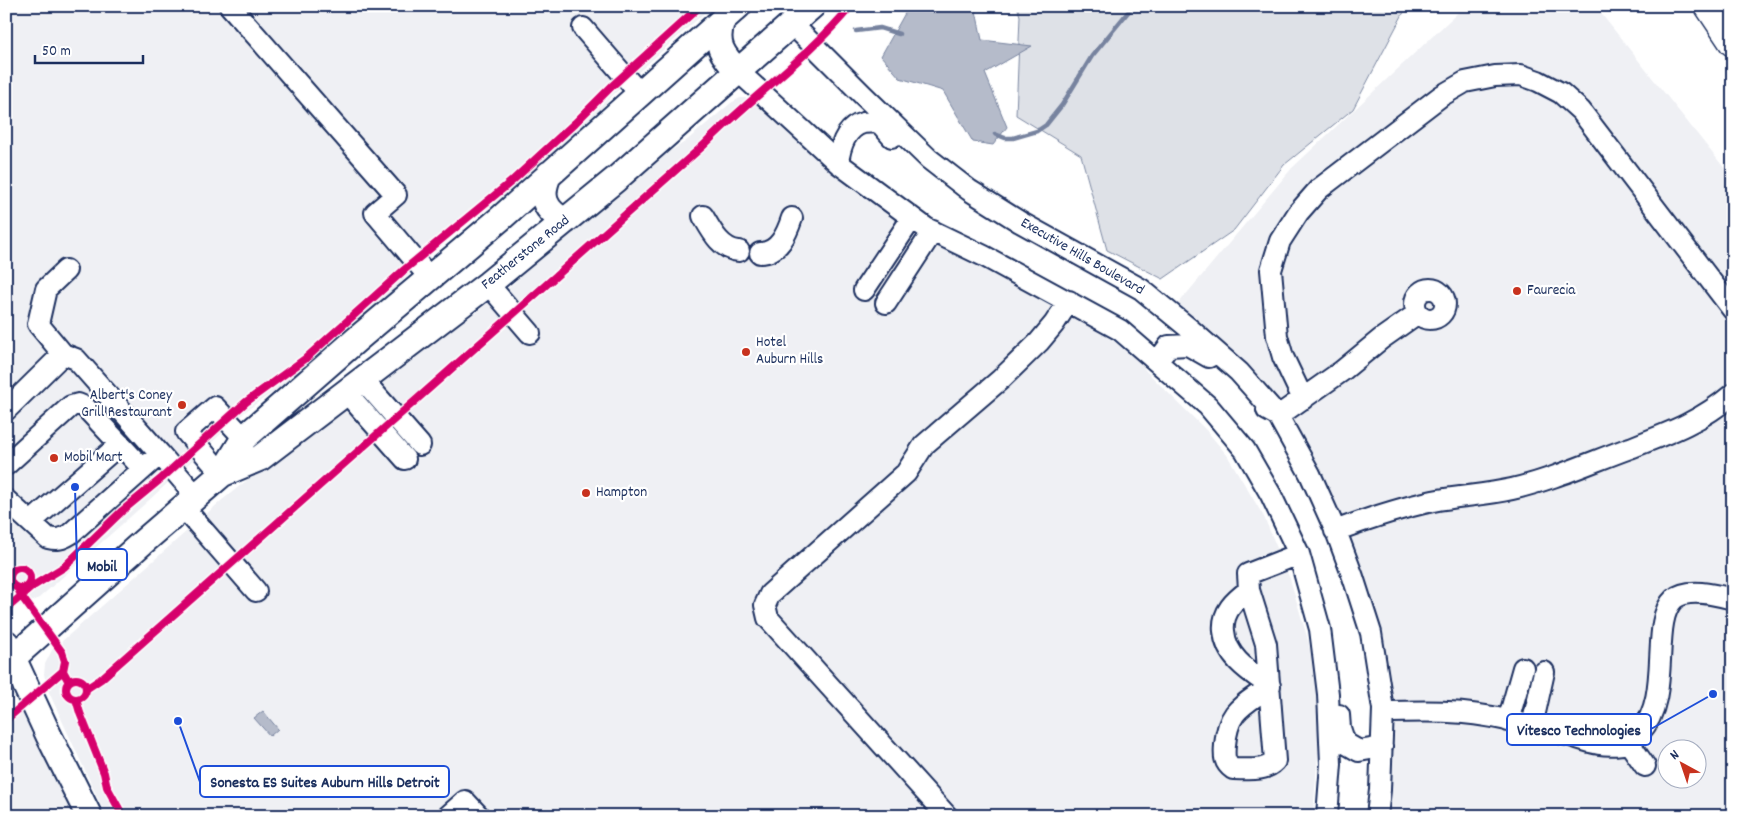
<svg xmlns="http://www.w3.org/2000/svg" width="1739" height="822" font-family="Dekko,sans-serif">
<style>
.built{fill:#eff0f4;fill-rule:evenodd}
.green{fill:#dee1e7;stroke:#7c88a2}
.water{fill:#b5bbca;stroke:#77839f}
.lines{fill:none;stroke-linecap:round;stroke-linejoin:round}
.stream{stroke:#77839f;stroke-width:4.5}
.minor-casing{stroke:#1b2f5e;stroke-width:24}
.major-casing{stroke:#1b2f5e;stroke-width:29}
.highway-casing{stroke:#1b2f5e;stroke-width:31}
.minor{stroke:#fff;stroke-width:20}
.major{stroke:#fff;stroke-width:25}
.highway{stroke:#fff;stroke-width:28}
.cycleway-casing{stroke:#fff;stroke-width:11}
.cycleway{stroke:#d6006c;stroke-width:8}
.poi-dot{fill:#c8321e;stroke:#fff;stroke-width:2}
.labels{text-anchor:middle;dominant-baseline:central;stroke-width:4.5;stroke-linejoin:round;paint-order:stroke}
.street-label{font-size:15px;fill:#1b2f5e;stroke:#fff}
.poi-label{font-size:15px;fill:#1b2f5e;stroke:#fff;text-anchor:start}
.leader{fill:none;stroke:#1d4ed8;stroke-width:2}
.callout-dot{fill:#1d4ed8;stroke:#fff;stroke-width:2}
.callout{fill:#fff;stroke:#1d4ed8;stroke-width:2}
.callout-label{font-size:16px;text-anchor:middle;font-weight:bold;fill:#1b2f5e}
</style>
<rect width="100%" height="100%" fill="#fff"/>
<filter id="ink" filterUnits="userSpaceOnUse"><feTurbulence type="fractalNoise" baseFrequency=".02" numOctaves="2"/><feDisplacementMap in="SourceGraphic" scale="10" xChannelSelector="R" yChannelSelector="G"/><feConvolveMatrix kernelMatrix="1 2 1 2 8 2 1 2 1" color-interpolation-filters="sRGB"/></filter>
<g filter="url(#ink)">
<path class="built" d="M 6,6 L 712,6 L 613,95 L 587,126 L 538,173 L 474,218 L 405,278 L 378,305 L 368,318 L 294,378 L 247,410 L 148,501 L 39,598 L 23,606 L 15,605 L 11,602 L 6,591 Z
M 1465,6 L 1595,6 L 1733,179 L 1733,816 L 1380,816 L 1385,697 L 1305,455 L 1173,310 L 1292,168 ZM 1666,750 L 1696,750 L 1696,780 L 1666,780 Z
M 740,98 L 748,98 L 763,105 L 831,171 L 887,212 L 941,246 L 1077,318 L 1112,340 L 1137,358 L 1146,371 L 1206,430 L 1227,455 L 1264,517 L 1290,579 L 1308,640 L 1315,671 L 1319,739 L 1313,816 L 106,816 L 47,688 L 44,674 L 45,664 L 52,650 L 221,501 L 287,448 L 437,335 L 473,315 L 514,283 L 547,249 L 634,174 L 685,142 L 731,103 Z
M 25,701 L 73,816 L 6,816 L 6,718 Z"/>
<path class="green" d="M 1017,6 L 1405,6 L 1405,10 L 1353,109 L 1284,165 L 1234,230 L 1163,279 L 1107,250 L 1081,155 L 1016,115 L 1020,16 Z"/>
<path class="water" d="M 909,6 L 975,6 L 982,40 L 1032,46 L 985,73 L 1007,127 L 993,145 L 973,142 L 943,91 L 900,78 L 881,56 Z
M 263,711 L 278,729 L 270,736 L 254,718 Z"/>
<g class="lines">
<path class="stream" d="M 856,31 L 880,28 L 899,34
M 995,134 L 1005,138 L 1013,138 L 1037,131 L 1046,125 L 1062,105 L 1092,56 L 1133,6"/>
<defs>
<path id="minor" d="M 230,6 L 396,195 L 375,213 L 430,278
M 792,24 L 863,95 L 929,159 L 969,190 L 1020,222 L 1141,289 L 1191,330 L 1239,372 L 1278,416 L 1310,474 L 1337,534 L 1353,577 L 1371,633 L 1383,709 L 1380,790 L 1377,816
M 583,28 L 640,94
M 739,72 L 838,163 L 926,228 L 984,256 L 1120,330 L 1208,406 L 1245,450 L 1271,495 L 1299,554 L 1320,629 L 1328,694 L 1331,764 L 1327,816
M 838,163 C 840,147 845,128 863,123 C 867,122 874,123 879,122 L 892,137
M 703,216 C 711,230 721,250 739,251
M 760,253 C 779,253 787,233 792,218
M 488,284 L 530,333
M1415 304a15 15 0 1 1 30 0a15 15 0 1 1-30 0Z
M 864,290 L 912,218
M 886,303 L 933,231
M 63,354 L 38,324 L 46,289 L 66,270
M 1157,362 L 1169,346 L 1188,345 L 1209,357
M 363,380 L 420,445
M 346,392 L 405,459
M 1303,399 L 1283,357 L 1277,336 L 1271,270 L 1280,241 L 1298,213 L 1319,189 L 1441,96 L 1465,82 L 1495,76 L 1521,75 L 1538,81 L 1561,93 L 1581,111 L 1733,310
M 6,410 L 63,354 L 76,359 L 84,368 L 160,454
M 1267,410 L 1278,416 L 1342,371 L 1381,339 L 1418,313
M 6,465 L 71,406 L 78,404 L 85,407 L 143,469
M 222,474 L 186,432 L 215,407 L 244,438
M 6,500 L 48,538 C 57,540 62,539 70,534 L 160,454 L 196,496
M 183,507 L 256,591
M 31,522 L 120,444
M 1335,531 C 1367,519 1400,508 1433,501 C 1459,496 1486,495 1512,489 C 1552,480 1591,462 1630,448 C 1669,433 1700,422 1733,394
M 1249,590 C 1234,601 1222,612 1224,631 C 1226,658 1250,672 1270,686 C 1243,706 1228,709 1225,745 C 1224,756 1224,763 1233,769 C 1247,769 1265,772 1275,761 L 1266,644 L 1249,590 L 1248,574 L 1299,554
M 1383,712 C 1404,712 1426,711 1448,712 C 1486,713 1530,725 1567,735 C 1588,741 1599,747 1622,744 C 1624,744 1627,744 1629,743 C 1633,741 1637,735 1640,732 C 1673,697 1649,622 1674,599 C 1688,587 1717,595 1733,599
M 1339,715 L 1340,728 L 1345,743 L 1359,751 L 1382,747
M 1508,721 L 1523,668
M 1532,726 L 1544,672
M 1629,743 L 1645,766
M 448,816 L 465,801 L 479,816
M 947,816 L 768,618 L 765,605 L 770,594 L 906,473 L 924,445 L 1001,379 L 1039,342 L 1054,324 L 1069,301"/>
<path id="major" d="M 722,20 C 714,44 722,55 739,72
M 549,174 C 539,196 544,210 565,221
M 222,474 L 244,438 L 356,340 L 501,218 L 738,6
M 6,643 L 49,736 L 89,816
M 13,658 L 143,542 L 222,474 L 260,458 L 488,284 L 616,179 L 812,6"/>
<path id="highway" d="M 1709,6 L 1733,42"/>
</defs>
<use href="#minor" class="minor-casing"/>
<use href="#major" class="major-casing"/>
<use href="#highway" class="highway-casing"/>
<use href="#minor" class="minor"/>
<use href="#major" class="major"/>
<use href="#highway" class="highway"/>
<defs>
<path id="cycleway" d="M10 578a10 10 0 1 1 20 0a10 10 0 1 1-20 0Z
M 19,591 L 22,597 L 62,652 L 65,661 L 63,671 L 69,682
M 6,609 L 33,586 L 64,567 L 122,511 L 162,478 L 246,402 L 305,359 L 404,270 L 512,181 L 575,123 L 612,86 L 700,6
M66 689a10 10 0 1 1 20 0a10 10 0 1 1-20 0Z
M 86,689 L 101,679 L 704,145 C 751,97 808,58 851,6
M 76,699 L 80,713 L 104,773 L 107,787 L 123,816
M 6,723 L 9,717 L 63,671"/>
</defs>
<use href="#cycleway" class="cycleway-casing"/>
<use href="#cycleway" class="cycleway"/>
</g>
</g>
<g class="poi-dot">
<circle cx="1517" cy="291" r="5"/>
<circle cx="746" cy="352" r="5"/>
<circle cx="182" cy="405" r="5"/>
<circle cx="54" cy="458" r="5"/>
<circle cx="586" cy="493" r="5"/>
</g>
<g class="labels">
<g class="street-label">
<text transform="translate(526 253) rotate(-39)">Featherstone Road</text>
<text transform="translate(1082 257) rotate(30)">Executive Hills Boulevard</text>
</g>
<g class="poi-label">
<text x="1527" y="291">Faurecia</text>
<text x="756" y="343">Hotel<tspan x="756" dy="17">Auburn Hills</tspan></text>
<text x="172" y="396" text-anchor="end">Albert's Coney<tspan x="172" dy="17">Grill Restaurant</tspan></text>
<text x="64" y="458">Mobil Mart</text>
<text x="596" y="493">Hampton</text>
</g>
</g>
<path class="leader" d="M75 487L77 565M1713 694L1651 729M178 721L200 782"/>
<g class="callout-dot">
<circle cx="75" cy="487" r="5"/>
<circle cx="1713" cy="694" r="5"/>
<circle cx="178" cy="721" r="5"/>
</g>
<g class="callout">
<rect x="77" y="549" width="50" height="31" rx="5"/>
<rect x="1507" y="714" width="144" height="31" rx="5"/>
<rect x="200" y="766" width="249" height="31" rx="5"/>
</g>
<g class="callout-label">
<text x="102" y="571">Mobil</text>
<text x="1579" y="735">Vitesco Technologies</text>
<text x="325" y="787">Sonesta ES Suites Auburn Hills Detroit</text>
</g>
<rect width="1739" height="822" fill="none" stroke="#fff" stroke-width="25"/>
<rect x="12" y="12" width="1714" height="797" fill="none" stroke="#1b2f5e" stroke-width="2" filter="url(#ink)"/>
<g transform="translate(1682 764) rotate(320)"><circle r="24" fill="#ffffff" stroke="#a4acbf"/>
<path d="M0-4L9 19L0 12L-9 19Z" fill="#c8321e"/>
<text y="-8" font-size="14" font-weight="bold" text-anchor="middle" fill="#1b2f5e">N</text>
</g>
<path d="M35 55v8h108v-8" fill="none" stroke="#1b2f5e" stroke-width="2.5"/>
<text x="42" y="55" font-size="15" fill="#1b2f5e" stroke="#ffffff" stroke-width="4" paint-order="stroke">50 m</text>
</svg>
